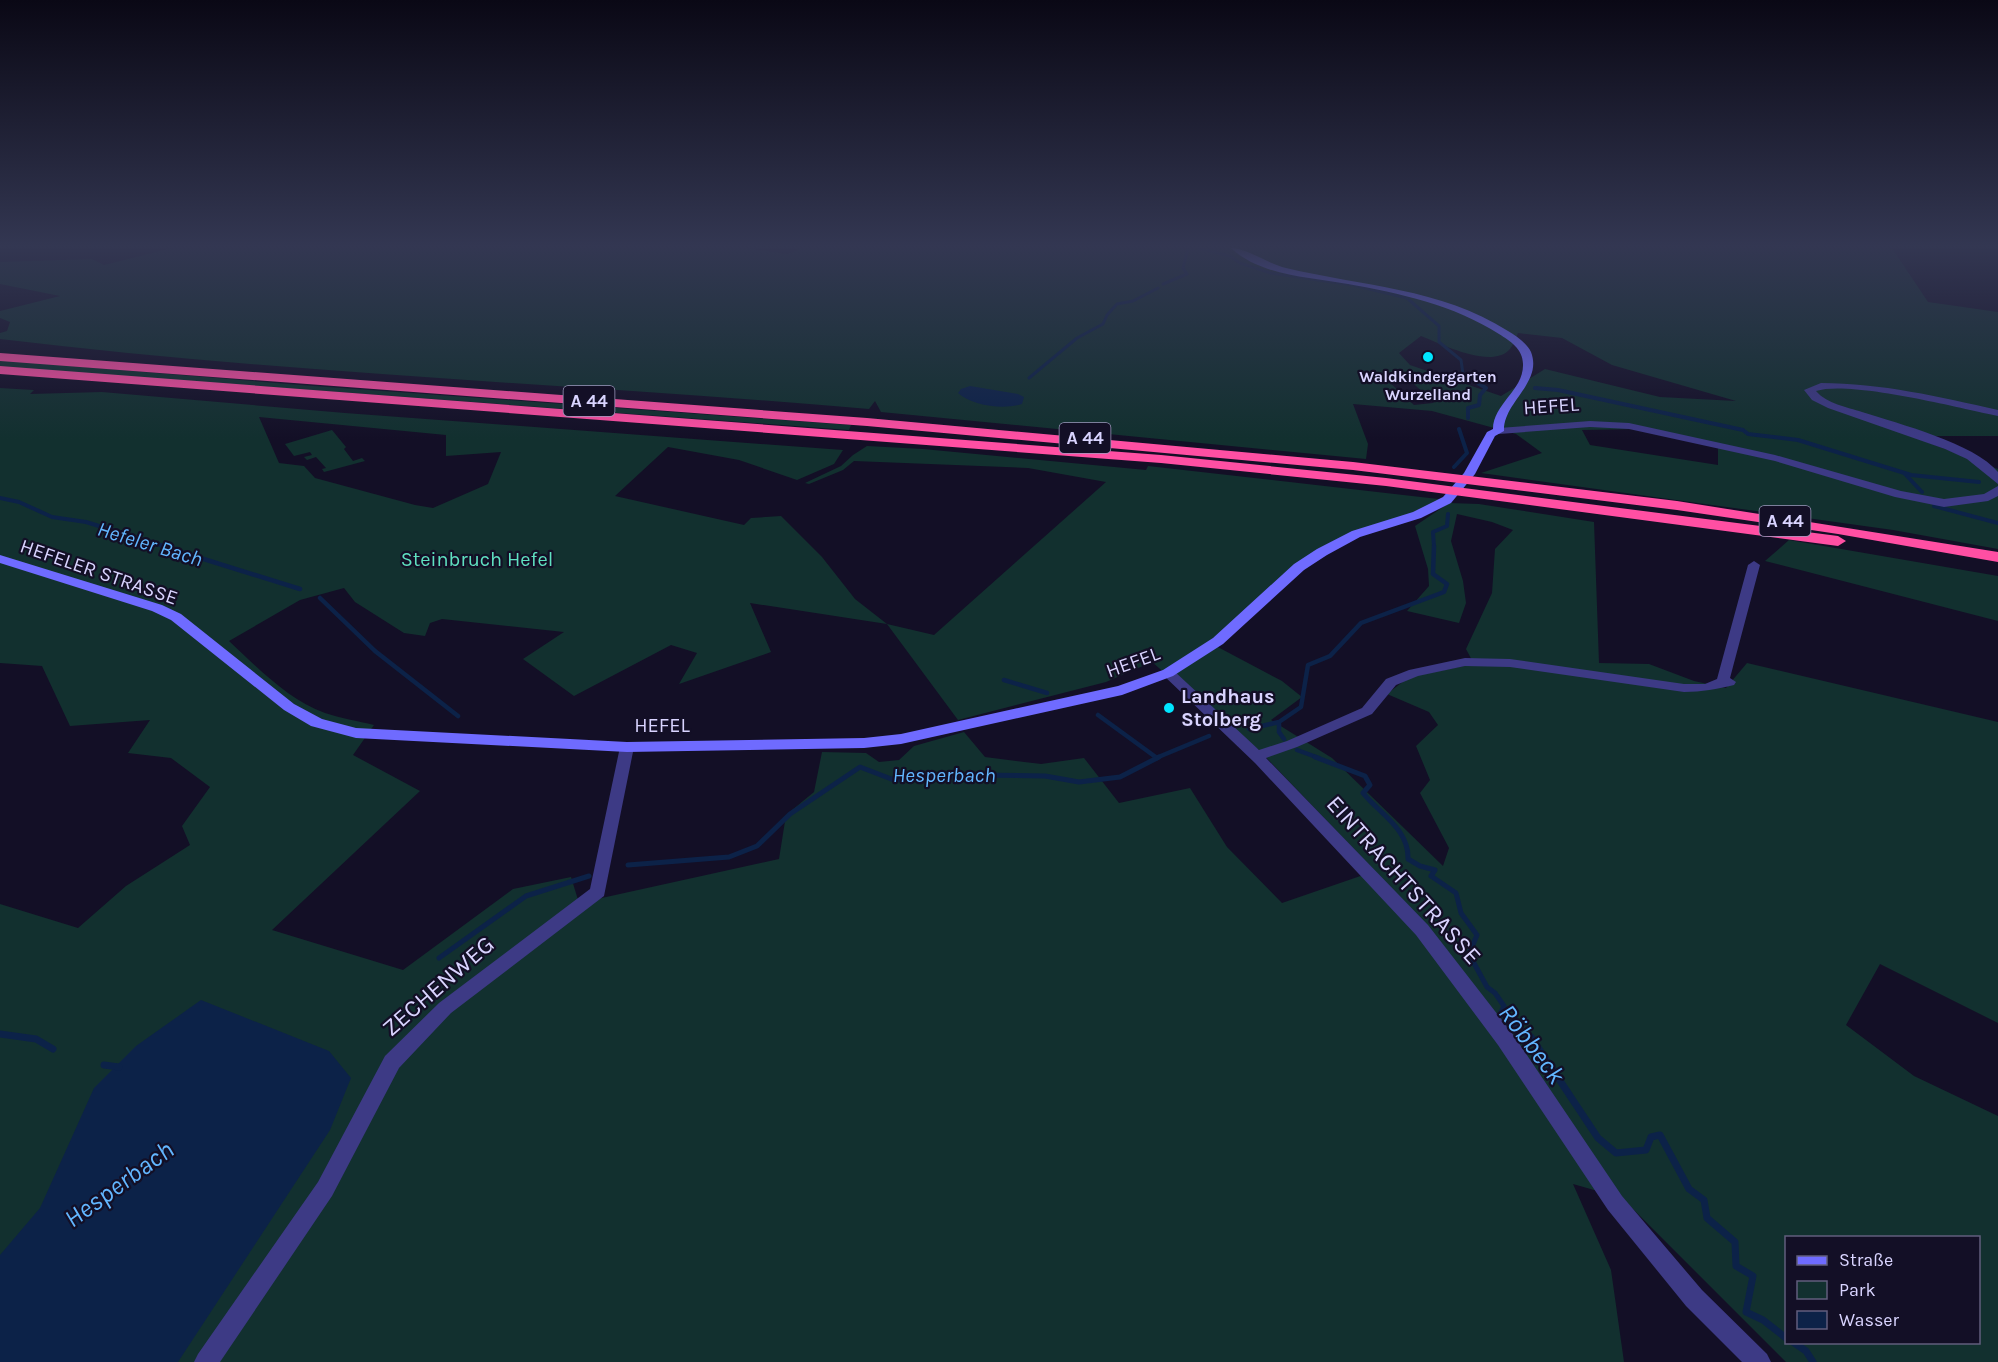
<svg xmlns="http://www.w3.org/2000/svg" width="1998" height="1362" font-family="Karla,sans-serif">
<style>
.green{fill:#12302f;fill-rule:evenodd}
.water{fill:#0c2248}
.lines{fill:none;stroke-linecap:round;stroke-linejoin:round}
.stream-far4{stroke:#0c2248;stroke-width:3}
.stream-far3{stroke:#0c2248;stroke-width:4}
.stream-far2{stroke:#0c2248;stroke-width:4.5}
.stream-far1{stroke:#0c2248;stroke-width:5}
.stream{stroke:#0c2248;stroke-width:7}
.minor{fill:#3d3a85;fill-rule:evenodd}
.tertiary{fill:#3d3a85;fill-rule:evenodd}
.secondary{fill:#6f6bff;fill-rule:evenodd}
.motorway{fill:#ff4fa3;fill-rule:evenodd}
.poi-dot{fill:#00e5ff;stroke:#130f26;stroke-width:2}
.labels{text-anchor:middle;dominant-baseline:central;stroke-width:4.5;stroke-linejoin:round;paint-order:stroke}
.far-poi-label{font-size:16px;font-weight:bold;fill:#d9d4ff;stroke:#130f26}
.shield{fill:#130f26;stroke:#9e99be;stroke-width:1.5}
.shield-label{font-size:18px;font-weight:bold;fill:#d9d4ff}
.street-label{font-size:20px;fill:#d9d4ff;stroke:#130f26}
.park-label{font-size:20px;fill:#5fe0c0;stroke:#130f26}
.poi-label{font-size:20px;font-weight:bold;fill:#d9d4ff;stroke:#130f26;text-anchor:start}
.water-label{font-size:21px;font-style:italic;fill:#62b6ff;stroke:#130f26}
.near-street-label{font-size:24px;fill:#d9d4ff;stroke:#130f26}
.near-water-label{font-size:26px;font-style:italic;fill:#62b6ff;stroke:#130f26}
</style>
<rect width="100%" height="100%" fill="#130f26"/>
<path class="green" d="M 172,248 L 746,248 L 787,254 L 798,250 L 795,248 L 1892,248 L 1928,302 L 1998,312 L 1998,436 L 1911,436 L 1998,469 L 1998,549 L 1893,530 L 1481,473 L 1542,453 L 1516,434 L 1432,411 L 1353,404 L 1368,444 L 1366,459 L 881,412 L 875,401 L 869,409 C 580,384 288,374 0,339 L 0,333 L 7,331 L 10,322 L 0,318 L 0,311 L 60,296 L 0,284 L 0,262 L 92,259 L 104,265 ZM 1518,333 L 1562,338 L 1612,365 L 1736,401 L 1660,397 L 1545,369 L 1501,396 L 1410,365 L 1399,353 L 1421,336 C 1441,344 1491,369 1509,350 C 1513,346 1516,338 1518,333 ZM 1407,378 L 1434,402 L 1433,403 L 1414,405 L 1387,380 ZM 1636,429 L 1718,447 L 1718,465 L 1590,445 L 1582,430 Z
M 0,360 L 300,385 L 851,425 L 849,430 L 0,367 Z
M 0,388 L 34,390 L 30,394 L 102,392 L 345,413 L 843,450 L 834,464 L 797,480 L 739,460 L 668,447 L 615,496 L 744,525 L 751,518 L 781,516 L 822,557 L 855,599 L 887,624 L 934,635 L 1106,482 L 1028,468 L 854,461 L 843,470 L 809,484 L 805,483 L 841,466 L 853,455 L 867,446 L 923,449 L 1146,470 L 1148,466 L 1447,500 L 1356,534 L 1322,552 L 1214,645 L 1282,681 L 1302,697 L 1271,720 L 1332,758 L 1443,866 L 1449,848 L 1420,793 L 1430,780 L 1416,746 L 1438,725 L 1429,712 L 1387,694 L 1409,677 L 1474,664 L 1466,649 L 1492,593 L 1495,549 L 1513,530 L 1492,522 L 1457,514 L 1451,541 L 1463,581 L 1466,603 L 1459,623 L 1407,611 L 1429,586 L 1428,569 L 1415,526 L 1449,503 L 1479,504 L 1594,522 L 1599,663 L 1649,664 L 1694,681 L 1726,688 L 1747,663 L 1998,722 L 1998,1023 L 1880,964 L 1846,1025 L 1914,1076 L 1998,1116 L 1998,1362 L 1786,1362 L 1622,1198 L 1573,1184 L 1611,1270 L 1624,1362 L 0,1362 L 0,904 L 78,928 L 126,886 L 190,845 L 182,826 L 210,787 L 171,758 L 128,753 L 150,720 L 70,726 L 42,666 L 0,663 ZM 259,417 L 446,435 L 446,456 L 501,452 L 488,484 L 433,508 L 415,505 L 315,478 L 304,466 L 279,463 ZM 344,588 L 355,602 L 404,633 L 425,636 L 430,623 L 442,619 L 564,632 L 523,659 L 574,696 L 671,645 L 697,653 L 679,684 L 771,652 L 750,603 L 887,624 L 958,720 L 1106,682 L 1152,662 L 1226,726 L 1259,750 L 1375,871 L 1282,903 L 1227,847 L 1190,788 L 1119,803 L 1084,758 L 1041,764 L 985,757 L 964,732 L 914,746 L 899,760 L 879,762 L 866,753 L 822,752 L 814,792 L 786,815 L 779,859 L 579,903 L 571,877 L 513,889 L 403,970 L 272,930 L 420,791 L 353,755 L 374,725 C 358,721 340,718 325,713 C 288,700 257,667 229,641 L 300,600 ZM 1786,1238 L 1978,1238 L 1978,1342 L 1786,1342 Z
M 332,430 L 346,447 L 344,449 L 353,461 L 362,458 L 365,461 L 324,472 L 322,469 L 326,468 L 316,457 L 307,460 L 304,457 L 312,455 L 310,452 L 294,456 L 285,444 Z
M 1789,540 L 1998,576 L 1998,621 L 1765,561 Z"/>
<path class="water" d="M 970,386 L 1018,394 L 1024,397 L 1022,404 C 1003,410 973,406 958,393 L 961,389 Z
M 201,1000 L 329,1051 L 351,1078 L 330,1130 L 178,1362 L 0,1362 L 0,1255 L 40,1208 L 94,1088 L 136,1046 Z"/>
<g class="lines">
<path class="stream-far4" d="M 1199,248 L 1230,256 L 1240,263 L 1271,273 L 1353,285 L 1407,298 L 1439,326 L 1439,342 L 1461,360 L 1463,374 L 1474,381
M 1163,284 L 1187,274 L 1183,268 L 1188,248
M 1029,378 L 1077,338 L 1103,324 L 1107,315 L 1117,304 L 1133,301 L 1158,288"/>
<path class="stream-far3" d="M 1535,388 L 1558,390 L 1743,430 L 1748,434 L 1798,440 L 1911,475 L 1979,482
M 1468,418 L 1468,408 L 1479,405 L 1480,395 L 1486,388 L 1471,379
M 1454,467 L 1467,453 L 1459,429
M 1905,474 L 1922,492
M 0,498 L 19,502 L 52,517 L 86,522 L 167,547
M 1934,506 L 1998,523
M 1434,547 L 1433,532 L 1447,526 L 1448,514"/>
<path class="stream-far2" d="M 162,546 L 300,589
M 320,598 L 375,651 L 458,716
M 1004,680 L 1047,693
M 1098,715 L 1157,758
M 1279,722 L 1279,732 L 1284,739
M 1249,729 L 1279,722 L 1301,707 L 1308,665 L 1330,656 L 1361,623 L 1444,592 L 1447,584 L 1433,574 L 1434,546
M 1297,750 L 1319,758
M 1156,758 L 1209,736"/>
<path class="stream-far1" d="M 1315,757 L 1365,776 L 1370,785 L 1363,793 C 1380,814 1409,829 1408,859 L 1420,866 L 1435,870 L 1431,876 L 1456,893 L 1461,913 L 1477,935 L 1469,954 L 1487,987 L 1495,993 L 1504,1006 L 1501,1012 L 1511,1025
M 628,865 L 729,857 L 757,846 L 790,814 L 860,767 L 894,780 L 976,775 L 1045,776 L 1079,782 L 1120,777 L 1159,757
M 439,958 L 526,896 L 589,876"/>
<path class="stream" d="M 1510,1024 L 1531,1037 L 1598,1138 L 1616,1153 L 1646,1150 L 1651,1137 L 1660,1135 L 1689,1189 L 1704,1200 L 1707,1218 L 1735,1242 L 1736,1266 L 1753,1276 L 1746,1312 L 1763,1320 L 1786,1338
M 0,1034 L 36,1039 L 53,1049
M 104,1065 L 119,1067
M 1793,1342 L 1806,1351 L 1813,1362"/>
<path class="minor" d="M 1754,561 L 1760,565 L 1730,678 L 1736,682 L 1734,685 C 1717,689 1702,692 1684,692 L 1510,667 L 1465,666 L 1418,676 L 1396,685 L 1372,714 L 1297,747 L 1266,758 L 1428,925 L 1512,1033 L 1622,1196 L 1702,1290 L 1767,1354 L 1771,1362 L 1742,1362 L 1686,1306 L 1608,1210 L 1498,1045 L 1416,935 L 1255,763 L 1161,673 L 1168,669 L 1173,670 L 1259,750 L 1287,741 L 1362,708 L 1386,679 L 1409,670 L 1465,658 L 1510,659 L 1684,684 L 1705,684 L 1717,679 L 1748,565 Z
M 627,742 L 634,747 L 604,896 L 451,1013 L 399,1068 L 332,1196 L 220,1362 L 194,1362 L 198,1354 L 318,1182 L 385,1056 L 439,1003 L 590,889 L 620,747 Z"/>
<path class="tertiary" d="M 1821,383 C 1881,383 1940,397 1998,410 L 1998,416 C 1959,408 1850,380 1816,391 C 1827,404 1847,407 1862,412 C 1899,424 1974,443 1998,472 L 1998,484 L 1967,459 L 1945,449 L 1828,408 L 1812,400 L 1804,390 Z
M 1590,421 L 1629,423 L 1775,455 L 1901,491 L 1944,499 L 1984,494 L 1998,486 L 1998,496 L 1988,501 L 1944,507 L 1895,497 L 1775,461 L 1629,429 L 1590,427 L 1499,434 L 1494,431 L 1499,428 Z"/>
<path class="secondary" d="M 1231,248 C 1247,248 1268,264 1286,268 C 1361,286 1441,288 1508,331 C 1516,336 1527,343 1531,352 C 1543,383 1503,402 1504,431 L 1495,436 L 1475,474 L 1451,503 L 1421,518 L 1360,537 L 1327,555 L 1304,570 L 1223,644 L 1173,676 L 1122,695 L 901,744 L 864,748 L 627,752 L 356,738 L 311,726 L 284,710 L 171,620 L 152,611 L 0,563 L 0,555 L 162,605 L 181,614 L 294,704 L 322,719 L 356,728 L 627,742 L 864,738 L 901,734 L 1118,686 L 1163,670 L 1213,638 L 1294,564 L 1317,549 L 1352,531 L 1413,512 L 1443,497 L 1464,473 L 1487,432 L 1493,429 C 1493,404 1524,390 1523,364 C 1523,349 1510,341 1499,334 C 1454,305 1399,293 1348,284 C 1309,277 1261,276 1231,248 Z"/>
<path class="motorway" d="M 0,353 L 867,418 L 1353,462 L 1677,501 L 1998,552 L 1998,562 L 1838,534 L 1677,510 L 1353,470 L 867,426 L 0,361 Z
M 0,366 L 1161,455 L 1386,478 L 1838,536 L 1846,541 L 1838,546 L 1386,486 L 1161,463 L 0,374 Z"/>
</g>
<linearGradient id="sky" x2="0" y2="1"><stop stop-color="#0a0815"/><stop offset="0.56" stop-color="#333752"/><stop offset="1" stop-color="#333752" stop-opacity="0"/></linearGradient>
<rect width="1998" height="439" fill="url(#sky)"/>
<g class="poi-dot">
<circle cx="1428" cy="357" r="6"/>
<circle cx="1169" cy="708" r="6"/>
</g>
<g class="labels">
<g class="far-poi-label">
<text x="1428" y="376">Waldkindergarten<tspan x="1428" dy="18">Wurzelland</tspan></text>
</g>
<g class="shield">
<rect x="563.5" y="386" width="51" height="30" rx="4.5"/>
<rect x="1059.5" y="423" width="51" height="30" rx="4.5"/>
<rect x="1759.5" y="506" width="51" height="30" rx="4.5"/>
</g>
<g class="shield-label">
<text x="589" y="401">A 44</text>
<text x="1085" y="438">A 44</text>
<text x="1785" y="521">A 44</text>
</g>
<g class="street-label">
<text transform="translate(1551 406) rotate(-4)">HEFEL</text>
<text transform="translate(99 572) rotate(19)">HEFELER STRASSE</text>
<text transform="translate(1133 662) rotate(-20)">HEFEL</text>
<text x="662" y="725">HEFEL</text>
</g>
<g class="park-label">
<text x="477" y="559">Steinbruch Hefel</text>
</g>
<g class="poi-label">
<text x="1181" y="696">Landhaus<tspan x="1181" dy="23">Stolberg</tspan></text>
</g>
<g class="water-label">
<text transform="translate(150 544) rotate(17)">Hefeler Bach</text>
<text x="944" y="775">Hesperbach</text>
</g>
<g class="near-street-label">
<text transform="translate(1404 880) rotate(48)">EINTRACHTSTRASSE</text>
<text transform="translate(438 986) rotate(-41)">ZECHENWEG</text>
</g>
<g class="near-water-label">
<text transform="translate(1532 1044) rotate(53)">Röbbeck</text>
<text transform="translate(119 1184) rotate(-36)">Hesperbach</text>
</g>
</g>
<rect x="1785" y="1236" width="195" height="108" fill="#130f26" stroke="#625e7d" stroke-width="1.5"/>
<rect x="1797" y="1256" width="30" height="9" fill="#6f6bff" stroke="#625e7d" stroke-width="1.5"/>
<text x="1839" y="1266" font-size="18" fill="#d9d4ff">Straße</text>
<rect x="1797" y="1281" width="30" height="18" fill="#12302f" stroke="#625e7d" stroke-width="1.5"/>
<text x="1839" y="1296" font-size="18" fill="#d9d4ff">Park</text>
<rect x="1797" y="1311" width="30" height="18" fill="#0c2248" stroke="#625e7d" stroke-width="1.5"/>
<text x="1839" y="1326" font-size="18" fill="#d9d4ff">Wasser</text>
</svg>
